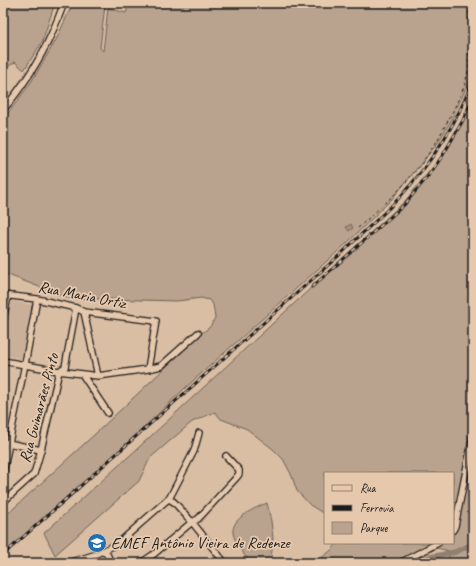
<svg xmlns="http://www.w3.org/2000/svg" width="476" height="566" font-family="Caveat,sans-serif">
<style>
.built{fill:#cab099}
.green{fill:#baa38e;stroke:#6b6055}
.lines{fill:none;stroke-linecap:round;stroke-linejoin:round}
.canal{stroke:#918071;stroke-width:5.5}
.building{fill:#a5917e;stroke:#746658}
.minor-casing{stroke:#1c1c1c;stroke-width:8}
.path{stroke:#1c1c1c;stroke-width:1;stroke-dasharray:3 3;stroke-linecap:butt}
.minor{stroke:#e6c8ad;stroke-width:5.5}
.rail-casing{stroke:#1c1c1c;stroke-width:3}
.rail{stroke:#e6c8ad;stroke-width:1.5;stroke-dasharray:4.5;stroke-linecap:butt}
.labels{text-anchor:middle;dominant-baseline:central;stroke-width:3.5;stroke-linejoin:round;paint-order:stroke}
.street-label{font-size:16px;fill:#1c1c1c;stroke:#e6c8ad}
.poi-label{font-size:16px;fill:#1c1c1c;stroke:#e6c8ad;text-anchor:start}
</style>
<rect width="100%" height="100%" fill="#dabea4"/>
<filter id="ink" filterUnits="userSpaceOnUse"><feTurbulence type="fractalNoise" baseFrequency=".025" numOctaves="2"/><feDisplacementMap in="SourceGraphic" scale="8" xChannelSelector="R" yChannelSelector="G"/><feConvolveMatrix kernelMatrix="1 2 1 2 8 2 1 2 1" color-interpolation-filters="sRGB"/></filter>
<g filter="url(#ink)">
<path class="built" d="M 9,301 L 32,305 L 22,359 L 3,355 L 3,332 Z"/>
<path class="green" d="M 3,3 L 55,3 L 42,42 L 24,70 L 15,62 L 3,70 L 3,41 C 8,32 4,23 3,14 C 3,10 3,6 3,3 Z
M 73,3 L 98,3 L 105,5 L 100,48 L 103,51 L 108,8 L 126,13 L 129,3 L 473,3 L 473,72 L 471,77 L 451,121 L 437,144 L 392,199 L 346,244 L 184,389 L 74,494 L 3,556 L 3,518 L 95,434 L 202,333 L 210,327 L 215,318 L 213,304 L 209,300 L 201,298 L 177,301 L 68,298 L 3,273 L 3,120 L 30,84 L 56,40 Z
M 473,102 L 473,563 L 461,563 L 462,558 L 453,563 L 448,563 L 449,551 L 437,548 L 421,557 L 404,563 L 315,563 C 322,556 332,552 337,543 L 453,543 L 453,473 L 325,473 L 325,513 L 321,512 L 310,505 L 297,491 L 291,474 L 283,459 L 273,449 L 247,429 L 221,419 L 215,412 L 192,422 L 150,458 L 139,481 L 55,555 L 44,533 L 137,449 L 406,200 L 449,147 Z
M 267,503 L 271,521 L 273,538 L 271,560 L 272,563 L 250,563 C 244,554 235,543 233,533 C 231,518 255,508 267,503 Z"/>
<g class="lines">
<path class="canal" d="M 415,563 L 430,557 L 455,552 L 473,544"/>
</g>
<path class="building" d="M 351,224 L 353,228 L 349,231 L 346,227 Z"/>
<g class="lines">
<defs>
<path id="minor" d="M 3,110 C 21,89 40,60 51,35 C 56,24 60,14 64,3
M 3,295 L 37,299 L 76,308 L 84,312 L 156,321 L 148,369
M 84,312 L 98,376
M 3,321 L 8,296
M 3,361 L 59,371 L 98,376 L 148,369 L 161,366 L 198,333
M 82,374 L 108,413
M 3,442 L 41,450
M 3,473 L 25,364 L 37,299
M 169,499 L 174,502 L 192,522 L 225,563
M 3,502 L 34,474 L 41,450 L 59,371 L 65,367 L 76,308
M 453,530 L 455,526 L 473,436
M 105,550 L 111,563
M 68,563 L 94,555 L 113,546 L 122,540 L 167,500 L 169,499 L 194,451 L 199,433
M 141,563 L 154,554 L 192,522 L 198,519 L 236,478 L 239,474 L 239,470 L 226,456
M 400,563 L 438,543"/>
</defs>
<use href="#minor" class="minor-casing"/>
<path class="path" d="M 358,228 L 397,192 L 420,166 L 437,141 L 453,111 L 464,87 L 469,68 L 469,3"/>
<use href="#minor" class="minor"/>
<defs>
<path id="rail" d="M 312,287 L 404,205 L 429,175 L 443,155 L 462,122 L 473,98
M 3,555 L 344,251 C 362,233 382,216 399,198 C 431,163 458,123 473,78"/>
</defs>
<use href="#rail" class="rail-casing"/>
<use href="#rail" class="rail"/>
</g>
</g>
<defs>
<symbol id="school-disc" viewBox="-11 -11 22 22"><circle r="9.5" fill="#1f6fb2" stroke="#e6c8ad"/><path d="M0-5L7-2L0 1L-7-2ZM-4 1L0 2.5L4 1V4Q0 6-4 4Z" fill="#fff"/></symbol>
</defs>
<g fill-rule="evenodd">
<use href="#school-disc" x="86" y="532" width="22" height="22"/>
</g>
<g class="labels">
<g class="street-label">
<text transform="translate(82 295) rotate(11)">Rua Maria Ortiz</text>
<text transform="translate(39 408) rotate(-75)">Rua Guimarães Pinto</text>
</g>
<g class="poi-label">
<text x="111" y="543">EMEF Antônio Vieira de Redenze</text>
</g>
</g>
<rect width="476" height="566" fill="none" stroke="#e6c8ad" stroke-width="16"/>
<rect x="8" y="8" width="460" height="550" fill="none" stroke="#1c1c1c" stroke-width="1.5" filter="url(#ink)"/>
<rect x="324" y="472" width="130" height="72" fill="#e6c8ad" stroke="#958373"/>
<rect x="332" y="485" width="20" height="6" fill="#e6c8ad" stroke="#958373"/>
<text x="360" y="492" font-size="12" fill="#1c1c1c">Rua</text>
<rect x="332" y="505" width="20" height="6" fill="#1c1c1c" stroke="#958373"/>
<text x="360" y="512" font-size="12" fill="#1c1c1c">Ferrovia</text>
<rect x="332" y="522" width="20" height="12" fill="#baa38e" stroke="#958373"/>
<text x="360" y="532" font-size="12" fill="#1c1c1c">Parque</text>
</svg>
